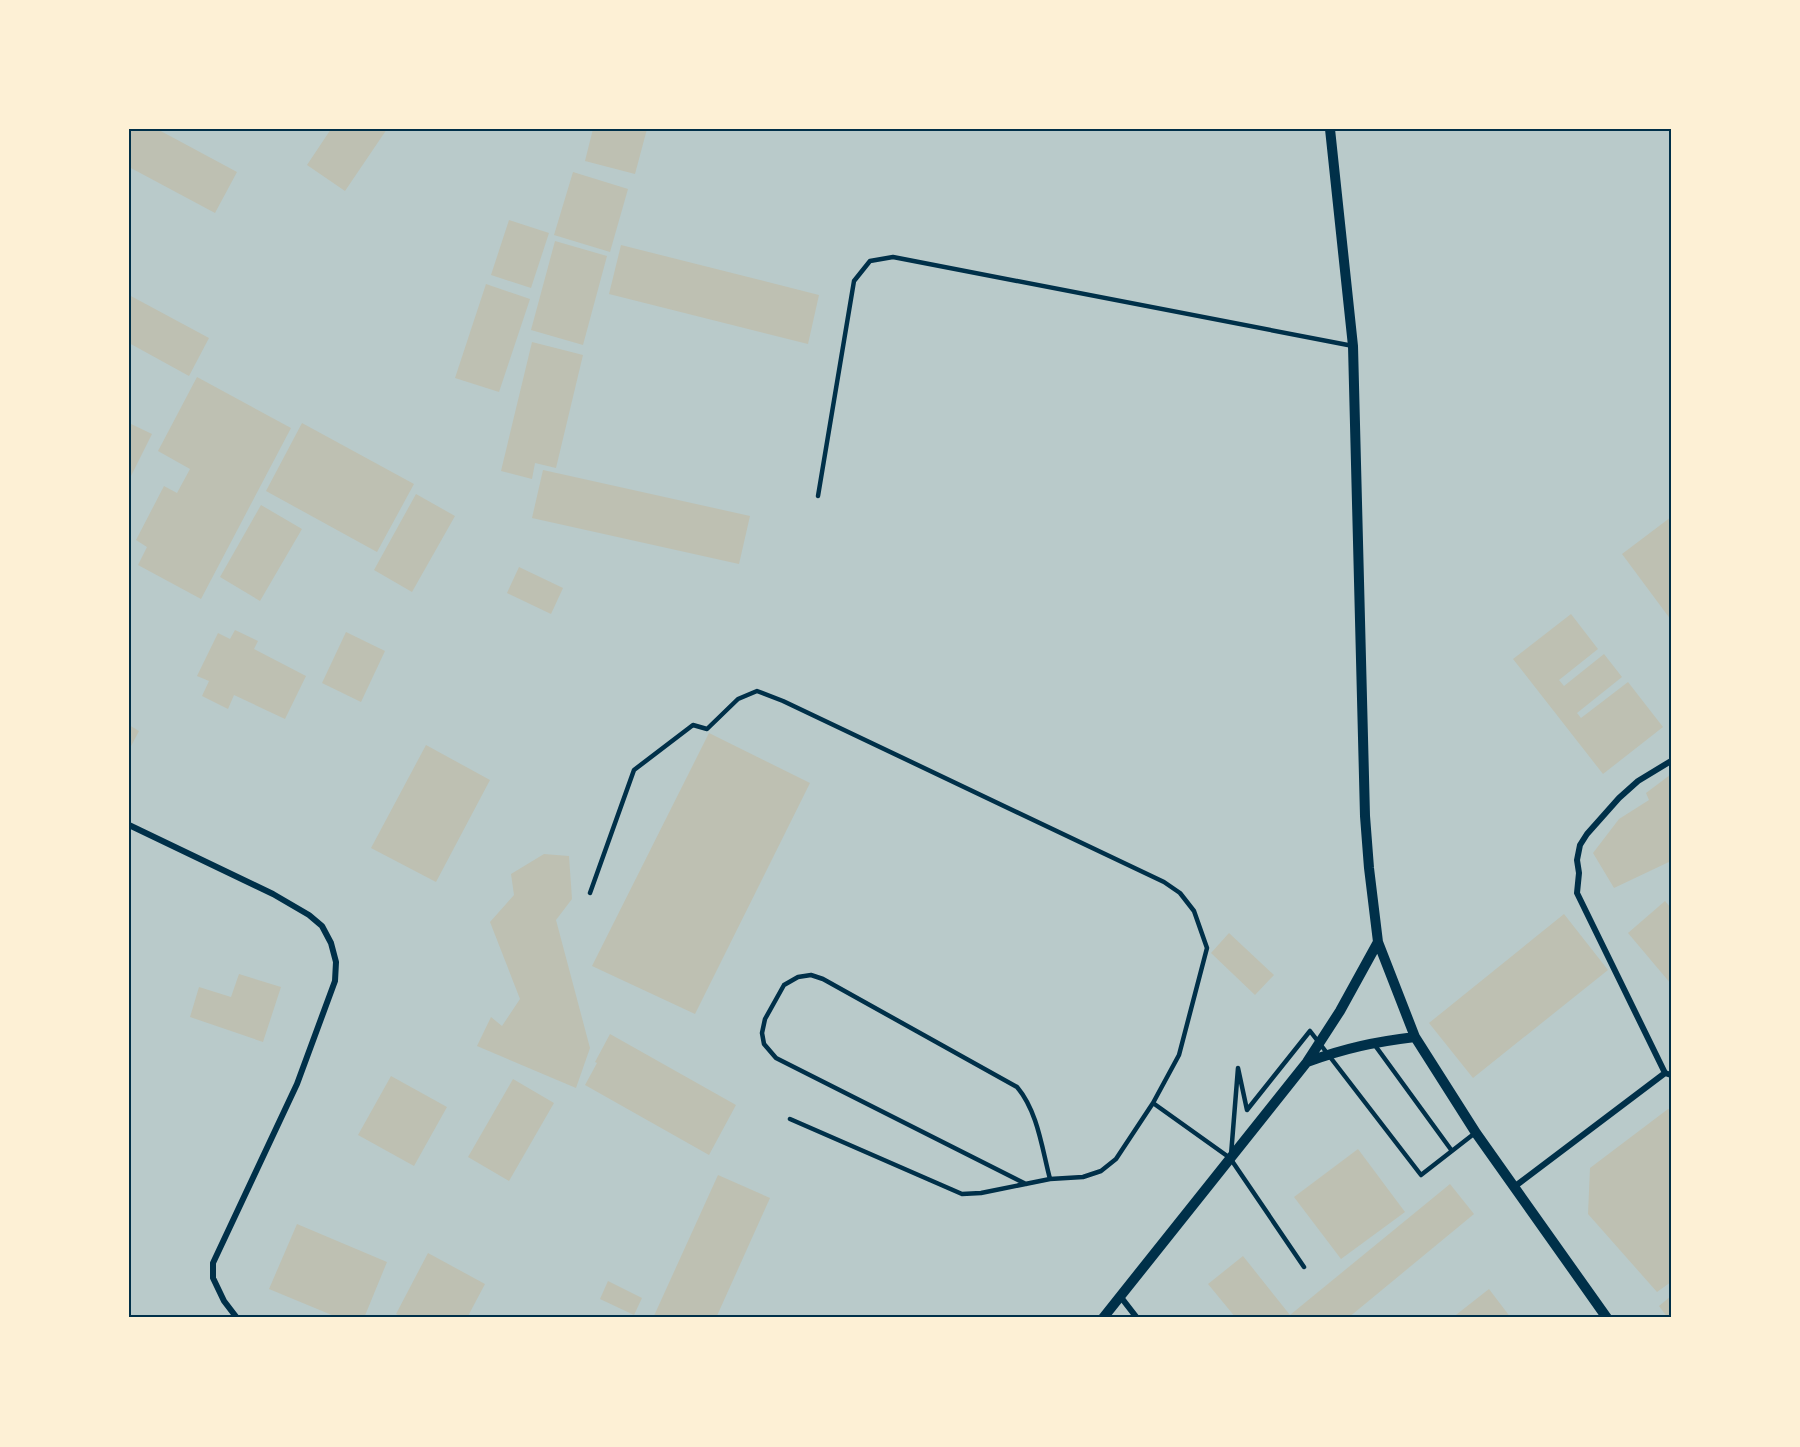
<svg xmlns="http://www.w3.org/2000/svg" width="1800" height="1447" font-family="Jost,sans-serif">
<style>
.green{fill:#b9caca}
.building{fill:#bec0b2}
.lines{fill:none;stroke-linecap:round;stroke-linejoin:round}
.service{stroke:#003049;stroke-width:4.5}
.minor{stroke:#003049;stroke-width:6}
.tertiary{stroke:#003049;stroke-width:10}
.neatline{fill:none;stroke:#003049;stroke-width:2}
</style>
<rect width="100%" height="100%" fill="#fdf0d5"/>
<path class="green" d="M 129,129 L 1671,129 L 1671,1318 L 129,1318 Z"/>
<path class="building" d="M 129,129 L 157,129 L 237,172 L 215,213 L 129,167 Z
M 331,129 L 387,129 L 345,191 L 307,165 Z
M 593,129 L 647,129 L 635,174 L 585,161 Z
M 573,172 L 628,189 L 610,252 L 554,235 Z
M 509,220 L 549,233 L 531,288 L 491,275 Z
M 555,241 L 607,256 L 583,345 L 531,330 Z
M 621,245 L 819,295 L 808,344 L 609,294 Z
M 486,284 L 530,299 L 499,392 L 455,378 Z
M 129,295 L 209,338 L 189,376 L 129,343 Z
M 532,342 L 583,355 L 556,468 L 535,463 L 532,479 L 501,471 Z
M 197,377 L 291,428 L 201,599 L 138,565 L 147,547 L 136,540 L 164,486 L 177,493 L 190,469 L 158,451 Z
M 129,423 L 152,434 L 129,480 Z
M 302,423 L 414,484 L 377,552 L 266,491 Z
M 543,470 L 750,516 L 739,564 L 532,518 Z
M 416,494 L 455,516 L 412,592 L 374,570 Z
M 261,505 L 302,529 L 260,601 L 220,577 Z
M 1671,517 L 1671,620 L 1622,554 Z
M 519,567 L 563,588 L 551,614 L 507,593 Z
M 1571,614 L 1598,649 L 1559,680 L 1564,686 L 1604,654 L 1622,677 L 1577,713 L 1581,718 L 1628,682 L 1663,727 L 1603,774 L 1513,659 Z
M 235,630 L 258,641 L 254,649 L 306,676 L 285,719 L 234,695 L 228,709 L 202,696 L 209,681 L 197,676 L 218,633 L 230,639 Z
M 346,632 L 385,651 L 361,702 L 322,683 Z
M 129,725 L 139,731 L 129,750 Z
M 709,733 L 810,783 L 695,1014 L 592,966 Z
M 426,745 L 490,780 L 436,882 L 371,848 Z
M 1670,775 L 1671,861 L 1614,888 L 1593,853 L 1619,819 L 1649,800 L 1646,793 Z
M 544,854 L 569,856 L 572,899 L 556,920 L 590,1048 L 576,1088 L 477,1046 L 491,1017 L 502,1026 L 520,999 L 490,922 L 514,895 L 511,874 Z
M 1665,901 L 1671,908 L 1671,984 L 1628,933 Z
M 1564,914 L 1608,970 L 1473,1078 L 1429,1023 Z
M 1229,933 L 1274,975 L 1255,995 L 1211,953 Z
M 239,974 L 281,987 L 263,1042 L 190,1017 L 199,987 L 231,997 Z
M 610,1034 L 736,1105 L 709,1155 L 585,1085 L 597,1063 L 595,1062 Z
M 391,1076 L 447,1107 L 414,1166 L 358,1135 Z
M 513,1079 L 554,1103 L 509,1181 L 468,1157 Z
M 1668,1109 L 1671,1109 L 1671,1282 L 1657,1292 L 1588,1214 L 1590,1168 Z
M 1358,1149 L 1405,1212 L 1341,1259 L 1294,1197 Z
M 718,1175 L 770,1198 L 716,1318 L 653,1318 Z
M 1450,1184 L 1474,1214 L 1348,1318 L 1236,1318 L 1208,1284 L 1243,1256 L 1290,1315 Z
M 297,1224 L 387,1262 L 364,1318 L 339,1318 L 269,1289 Z
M 428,1253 L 485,1284 L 467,1318 L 404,1318 L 396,1314 Z
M 608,1281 L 642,1298 L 634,1315 L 600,1299 Z
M 1489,1289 L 1511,1318 L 1452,1318 Z
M 1671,1296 L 1671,1318 L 1668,1318 L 1659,1306 Z"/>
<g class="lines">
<path class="service" d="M 818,496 L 854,281 L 870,261 L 893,257 L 1353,346
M 590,893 L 634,770 L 693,725 L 707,729 L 738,699 L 757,691 L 783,701 L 1164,882 L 1180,893 L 1194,911 L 1207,948 L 1179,1055 L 1153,1103 L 1230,1158 L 1304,1267
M 1374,1044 L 1452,1151
M 790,1119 L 962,1194 L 981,1193 L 1050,1179 L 1083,1177 L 1101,1171 L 1116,1159 L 1153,1103
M 1231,1155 L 1238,1068 L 1247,1110 L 1310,1031 L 1421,1175 L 1475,1133
M 1026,1184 L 776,1058 L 764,1044 L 762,1033 L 765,1019 L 784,985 L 798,977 L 811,975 L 823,979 L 1017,1087 C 1038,1112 1042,1149 1050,1179"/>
<path class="minor" d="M 129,825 L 273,894 L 309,915 L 322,926 L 331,943 L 336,962 L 335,981 L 297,1084 L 213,1263 L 213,1278 L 224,1301 L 237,1318
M 1665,1073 L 1577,893 L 1579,873 L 1577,860 L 1580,845 L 1587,834 L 1619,798 L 1638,781 L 1671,761
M 1514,1187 L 1665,1073 L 1671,1075
M 1120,1296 L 1137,1318"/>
<path class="tertiary" d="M 1330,129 L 1353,346 L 1365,816 L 1369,868 L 1378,942 L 1415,1037 L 1476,1133 L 1607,1318
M 1307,1062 C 1346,1048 1374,1042 1415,1037
M 1103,1318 L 1307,1062 L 1340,1011 L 1378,942"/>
</g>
<rect width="1800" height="1447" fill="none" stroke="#fdf0d5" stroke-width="261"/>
<rect x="130" y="130" width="1540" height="1186" class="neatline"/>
</svg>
